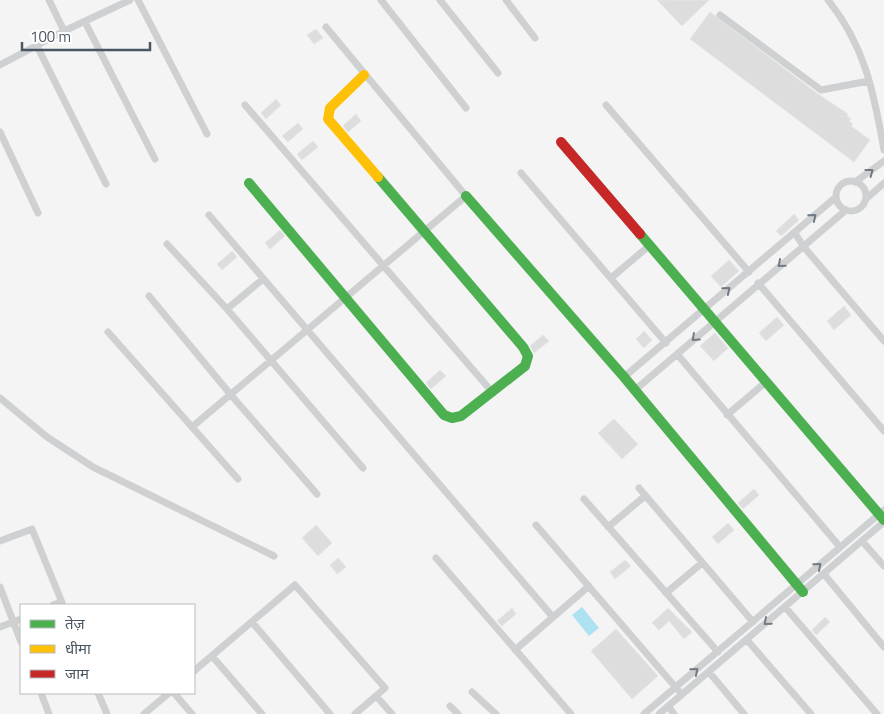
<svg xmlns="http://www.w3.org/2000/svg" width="884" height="714" font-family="'Titillium Web','Noto Sans Devanagari',sans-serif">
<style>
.water{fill:#aee2f0}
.building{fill:#ddddde;stroke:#e5e6e7}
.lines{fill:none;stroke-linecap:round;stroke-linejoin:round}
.street{stroke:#ced0d2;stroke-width:7}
.fast{stroke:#4caf50;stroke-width:10}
.slow{stroke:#ffc107;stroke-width:10}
.jam{stroke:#c62828;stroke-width:10}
.oneway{stroke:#727b83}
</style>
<rect width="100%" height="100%" fill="#f4f4f4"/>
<path class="water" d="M 582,607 L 599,628 L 589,636 L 572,615 Z"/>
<path class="building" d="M 657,0 L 709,0 L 682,26 Z
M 710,12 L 818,94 L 848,114 L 847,116 L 851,119 L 849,121 L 853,124 L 851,126 L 870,140 L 854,162 L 690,39 Z
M 316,29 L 323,38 L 314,44 L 307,35 Z
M 276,99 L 281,105 L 266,119 L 261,113 Z
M 356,114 L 361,121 L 348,132 L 343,126 Z
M 298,123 L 303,129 L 288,142 L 282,136 Z
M 313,141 L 318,147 L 302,160 L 297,154 Z
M 794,214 L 799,220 L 781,236 L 776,231 Z
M 280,230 L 285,236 L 270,249 L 265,243 Z
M 232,251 L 237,257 L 222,270 L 217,264 Z
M 729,260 L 739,271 L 721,287 L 711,276 Z
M 844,306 L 851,315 L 834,330 L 827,321 Z
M 777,317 L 784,325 L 766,341 L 759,333 Z
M 644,331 L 652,340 L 644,348 L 636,339 Z
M 715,333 L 728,348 L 714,361 L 700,346 Z
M 543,335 L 549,341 L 534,353 L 530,346 Z
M 440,370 L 446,376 L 431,389 L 426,383 Z
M 614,419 L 638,444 L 622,459 L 598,433 Z
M 754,489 L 759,495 L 743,509 L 738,503 Z
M 728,523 L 734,530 L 718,544 L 712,537 Z
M 316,525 L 332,543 L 318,556 L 302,538 Z
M 338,558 L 346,567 L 337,574 L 330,565 Z
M 625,560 L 631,566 L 615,579 L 610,572 Z
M 512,608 L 516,614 L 502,626 L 497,621 Z
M 668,608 L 692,632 L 684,639 L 669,621 L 659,630 L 652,623 Z
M 825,617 L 830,622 L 816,635 L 812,630 Z
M 616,629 L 658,676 L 632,699 L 591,651 Z"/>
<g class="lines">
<path class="street" d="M 49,0 L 64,31
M 138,0 L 207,134
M 381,0 L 466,108
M 440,0 L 498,73
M 506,0 L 535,38
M 828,0 C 865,46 874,93 884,150
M 720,15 L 821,90 L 869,81
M 85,22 L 155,159
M 37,46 L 106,184
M 0,65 L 64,31 L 130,0
M 245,105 L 493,393
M 606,105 L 749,272
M 0,132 L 38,213
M 521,173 L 666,343
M836 196a15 15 0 1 1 30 0a15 15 0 1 1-30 0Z
M 855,182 L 884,161
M 866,199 L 884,183
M 209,215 L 552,616
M 795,233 L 803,246 L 884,341
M 167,244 L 227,309 L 363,468
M 611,278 L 650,245
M 758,283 L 884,431
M 149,296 L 231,395 L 317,494
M 227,309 L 263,279
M 108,332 L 192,427 L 466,196 L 326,27
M 677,354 L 840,547
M 624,377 L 836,197
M 635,390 L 846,210
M 0,398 L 47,437 L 93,467 L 274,556
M 727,415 L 766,382
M 192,427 L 238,479
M 639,488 L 753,622
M 584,499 L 718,652
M 536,525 L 678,690
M 608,527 L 645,496
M 0,541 L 32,529 L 63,605
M 862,541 L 884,566
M 436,558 L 571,714
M 824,574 L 884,647
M 0,587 L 21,642
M 666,593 L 702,563
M 53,605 L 61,602
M 785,607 L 877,714
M 252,622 L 330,714
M 0,627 L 21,619
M 747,640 L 811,714
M 515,650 L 589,586
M 212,656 L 262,714
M 194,671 L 295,585 L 385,688 L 376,696 L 392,714
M 709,672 L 744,714
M 472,692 L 496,714
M 41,693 L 49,714
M 98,693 L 107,714
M 174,693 L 192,714
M 450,706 L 458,714
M 668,706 L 674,714
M 144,714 L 169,693
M 355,714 L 376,696
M 644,714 L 884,510
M 659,714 L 884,522"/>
<path class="fast" d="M 249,183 L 444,415 L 452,418 L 461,416 L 525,366 L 528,356 L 523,347 L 378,177
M 466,196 L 624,377 L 803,592
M 640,234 L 884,520"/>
<path class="slow" d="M 364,75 L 330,108 L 328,119 L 378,177"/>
<path class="jam" d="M 561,142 L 640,234"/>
</g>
<defs><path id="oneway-chevron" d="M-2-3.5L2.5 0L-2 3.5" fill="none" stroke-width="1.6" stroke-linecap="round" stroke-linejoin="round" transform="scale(1.25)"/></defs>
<g class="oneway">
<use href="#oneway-chevron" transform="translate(870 172) rotate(-37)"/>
<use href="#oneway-chevron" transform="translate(813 217) rotate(-40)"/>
<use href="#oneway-chevron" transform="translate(781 264) rotate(140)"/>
<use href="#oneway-chevron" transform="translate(727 290) rotate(-40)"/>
<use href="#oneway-chevron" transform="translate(695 338) rotate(138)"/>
<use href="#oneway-chevron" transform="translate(818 566) rotate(-41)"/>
<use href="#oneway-chevron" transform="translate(767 622) rotate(139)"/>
<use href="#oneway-chevron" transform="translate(695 671) rotate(-40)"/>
</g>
<rect x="20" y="604" width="175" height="90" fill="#ffffff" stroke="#b7bbc0"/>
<rect x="30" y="620" width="25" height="8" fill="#4caf50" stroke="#b7bbc0"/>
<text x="65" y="629" font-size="15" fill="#4a5661">तेज़</text>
<rect x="30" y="645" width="25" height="8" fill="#ffc107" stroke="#b7bbc0"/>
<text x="65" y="654" font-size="15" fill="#4a5661">धीमा</text>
<rect x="30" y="670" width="25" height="8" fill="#c62828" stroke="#b7bbc0"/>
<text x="65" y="679" font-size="15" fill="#4a5661">जाम</text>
<path d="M22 42v8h128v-8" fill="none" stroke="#4a5661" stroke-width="2.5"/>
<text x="30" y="42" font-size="15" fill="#4a5661" stroke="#ffffff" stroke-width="4" paint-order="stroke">100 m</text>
</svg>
